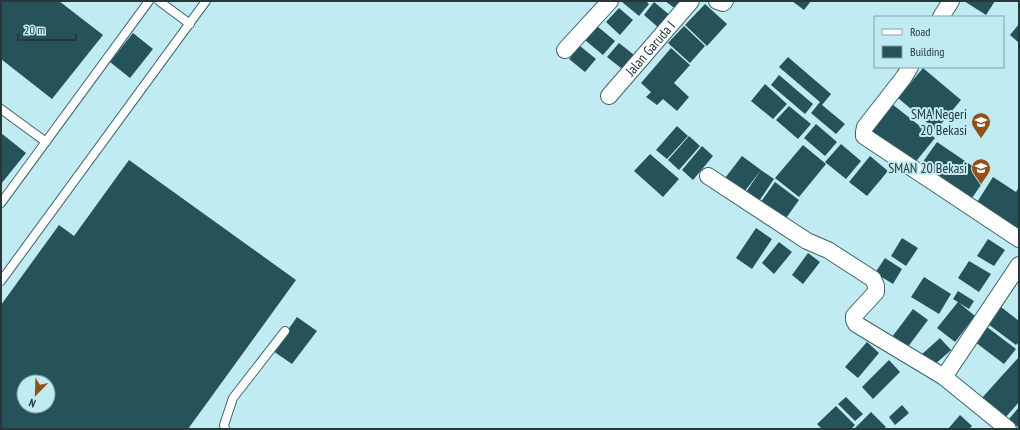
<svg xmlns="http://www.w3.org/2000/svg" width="1020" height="430" font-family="'PT Sans Narrow',sans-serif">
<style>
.building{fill:#255359;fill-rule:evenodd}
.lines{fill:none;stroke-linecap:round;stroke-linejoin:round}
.lane-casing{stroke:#3c6369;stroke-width:10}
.street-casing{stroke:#3c6369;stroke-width:18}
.lane{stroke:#fff;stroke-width:8}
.street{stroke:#fff;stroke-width:16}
.labels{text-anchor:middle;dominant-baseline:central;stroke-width:4;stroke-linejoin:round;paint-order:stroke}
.street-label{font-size:14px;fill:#27383a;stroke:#c0ebf2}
.poi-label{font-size:14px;fill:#27383a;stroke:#c0ebf2;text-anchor:end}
</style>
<rect width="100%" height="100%" fill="#c0ebf2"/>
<path class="building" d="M 1,1 L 59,1 L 103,35 L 52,99 L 1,59 Z
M 623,1 L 646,1 L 649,4 L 639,16 L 622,2 Z
M 665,1 L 684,1 L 677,10 Z
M 792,1 L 811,1 L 804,10 Z
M 964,1 L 995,1 L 986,15 Z
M 654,2 L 671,16 L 660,29 L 644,15 Z
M 705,4 L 727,24 L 707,46 L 685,25 Z
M 619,8 L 633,20 L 620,35 L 606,22 Z
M 1019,24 L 1019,43 L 1010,35 Z
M 597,26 L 615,41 L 603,55 L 585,40 Z
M 684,26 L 705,46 L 690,63 L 668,43 Z
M 133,33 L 153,49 L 130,78 L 110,62 Z
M 619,43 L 638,58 L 626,72 L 607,57 Z
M 580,46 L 596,59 L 585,72 L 569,59 Z
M 671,48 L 690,65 L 674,83 L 689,97 L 677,111 L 663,99 L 657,105 L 646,97 L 651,92 L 641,83 Z
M 788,57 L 831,94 L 822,105 L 845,124 L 836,134 L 811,113 L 820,102 L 779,67 Z
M 923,68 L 961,100 L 936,130 L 898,98 Z
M 779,75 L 813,104 L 805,114 L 771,85 Z
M 765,84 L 787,104 L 773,119 L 751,101 Z
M 892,104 L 935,138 L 913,165 L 871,130 Z
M 789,106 L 811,124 L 798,139 L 776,120 Z
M 816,124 L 837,142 L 825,156 L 804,138 Z
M 677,126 L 688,136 L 667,159 L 656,150 Z
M 1,133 L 26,153 L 1,184 Z
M 689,136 L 700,146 L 679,170 L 668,160 Z
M 937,142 L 987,176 L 970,201 L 920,166 Z
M 841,144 L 861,161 L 846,179 L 825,162 Z
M 803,145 L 826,164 L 799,197 L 775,178 Z
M 702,146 L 713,156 L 693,180 L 682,170 Z
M 650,154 L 679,179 L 663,197 L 634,171 Z
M 742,156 L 761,170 L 741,196 L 722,182 Z
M 870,156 L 888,171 L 867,196 L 849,182 Z
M 129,160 L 296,280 L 188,429 L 1,429 L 1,305 L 59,225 L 74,236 ZM 24,382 L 48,382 L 48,406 L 24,406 Z
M 761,170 L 774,179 L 757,204 L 744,195 Z
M 993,177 L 1016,192 L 1019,187 L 1019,235 L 974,207 Z
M 775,182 L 799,200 L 784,221 L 760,203 Z
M 756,228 L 772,239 L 752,269 L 736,258 Z
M 902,238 L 918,248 L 906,266 L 891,256 Z
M 988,239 L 1005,250 L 994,266 L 977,256 Z
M 779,242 L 792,252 L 774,274 L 762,263 Z
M 808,253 L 820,262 L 803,284 L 792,275 Z
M 885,258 L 902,269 L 893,284 L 875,273 Z
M 969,261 L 991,274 L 979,292 L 958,278 Z
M 924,277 L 951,294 L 939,314 L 911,297 Z
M 958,291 L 974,301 L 969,309 L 953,299 Z
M 958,302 L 975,316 L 955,342 L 937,328 Z
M 1001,307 L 1019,321 L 1019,342 L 1016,345 L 988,324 Z
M 913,309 L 928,320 L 907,348 L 892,337 Z
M 297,317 L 317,331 L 292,364 L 273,351 Z
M 987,327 L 1016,349 L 1004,364 L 975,342 Z
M 940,338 L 951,350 L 932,367 L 921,355 Z
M 867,342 L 879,353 L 858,378 L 845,367 Z
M 1019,357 L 1019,402 L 1004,419 L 981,399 Z
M 889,360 L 900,372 L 873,399 L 862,387 Z
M 846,397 L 863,414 L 855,421 L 838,404 Z
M 902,405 L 909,413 L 895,425 L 889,417 Z
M 836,406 L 855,425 L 851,429 L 822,429 L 817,424 Z
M 1019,407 L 1019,428 L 1009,419 Z
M 871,412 L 886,427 L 884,429 L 854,429 Z
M 960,415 L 972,426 L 969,429 L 948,429 Z"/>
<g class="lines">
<defs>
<path id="lane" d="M 159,1 L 190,24
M 1,109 L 46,142
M 1,203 L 149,1
M 1,281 L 206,1
M 225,429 L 224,425 L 233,398 L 285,331"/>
<g id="street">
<path d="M 717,1 L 723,3 L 725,1"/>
<path d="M 941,17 L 951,1"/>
<path d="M 565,50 L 610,1"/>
<path d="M 910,67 L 904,77 L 865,127 L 864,132 L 864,136 L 1019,239"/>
<path id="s1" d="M 609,96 L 691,1"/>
<path d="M 708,176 L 807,241 L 828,250 L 873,279 L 876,286 L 876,292 L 854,316 L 854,320 L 856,324 L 944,377 L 1008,429"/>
<path d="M 944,377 L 1019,265"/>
</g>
</defs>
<use href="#lane" class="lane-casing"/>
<use href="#street" class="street-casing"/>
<use href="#lane" class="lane"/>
<use href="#street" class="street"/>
</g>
<defs>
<symbol id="school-pin" viewBox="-11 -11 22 30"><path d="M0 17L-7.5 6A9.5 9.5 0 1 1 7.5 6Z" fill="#915219" stroke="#c0ebf2"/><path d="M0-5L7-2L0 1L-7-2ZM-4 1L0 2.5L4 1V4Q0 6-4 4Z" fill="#fff"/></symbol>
</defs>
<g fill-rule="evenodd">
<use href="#school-pin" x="970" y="111" width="22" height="30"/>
<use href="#school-pin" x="970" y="157" width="22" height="30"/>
</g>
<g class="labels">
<g class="street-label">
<text stroke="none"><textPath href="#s1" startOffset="63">Jalan Garuda I</textPath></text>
</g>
<g class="poi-label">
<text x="967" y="114">SMA Negeri<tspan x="967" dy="16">20 Bekasi</tspan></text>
<text x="967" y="168">SMAN 20 Bekasi</text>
</g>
</g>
<rect width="1020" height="430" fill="none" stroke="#27383a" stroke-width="4"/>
<rect x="874" y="16" width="130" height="52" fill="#c0ebf2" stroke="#83a3a8"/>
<rect x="882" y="29" width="20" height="6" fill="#ffffff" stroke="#83a3a8"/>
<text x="910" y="36" font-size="12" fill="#27383a">Road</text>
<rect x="882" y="46" width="20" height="12" fill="#255359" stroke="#83a3a8"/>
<text x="910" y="56" font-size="12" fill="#27383a">Building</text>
<g transform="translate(36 394) rotate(203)"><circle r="19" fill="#c0ebf2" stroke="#83a3a8"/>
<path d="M0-3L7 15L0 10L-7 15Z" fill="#915219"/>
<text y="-6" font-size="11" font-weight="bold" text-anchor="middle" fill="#27383a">N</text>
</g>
<path d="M18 34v6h58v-6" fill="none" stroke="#27383a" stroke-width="2"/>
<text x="24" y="34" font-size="12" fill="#27383a" stroke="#c0ebf2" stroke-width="3" paint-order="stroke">20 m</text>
</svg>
